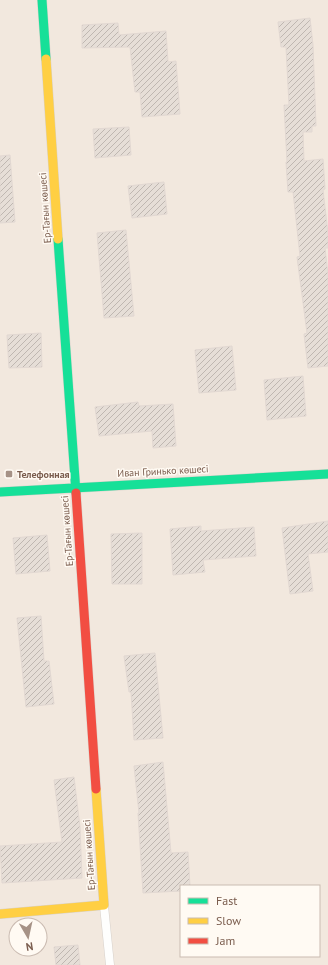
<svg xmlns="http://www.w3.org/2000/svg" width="328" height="965" font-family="'PT Sans',sans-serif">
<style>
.residential{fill:#f2e8de;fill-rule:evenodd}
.building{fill:url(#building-hatch);stroke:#e2d8d2}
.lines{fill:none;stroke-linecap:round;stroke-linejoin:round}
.lane-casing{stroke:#d7d1cb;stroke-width:9}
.fast-casing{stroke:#d9d2cb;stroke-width:10}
.slow-casing{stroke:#d9d2cb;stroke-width:10}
.jam-casing{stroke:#d9d2cb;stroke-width:10}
.lane{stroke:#fefefd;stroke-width:8}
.fast{stroke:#16e098;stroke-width:9}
.slow{stroke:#ffcf43;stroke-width:9}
.jam{stroke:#f24e42;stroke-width:9}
.poi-dot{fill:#a69286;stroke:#fffaf3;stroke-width:1.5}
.labels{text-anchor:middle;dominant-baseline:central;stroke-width:3;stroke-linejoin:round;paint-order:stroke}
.street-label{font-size:10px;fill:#7a5c4d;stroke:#fffaf3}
.poi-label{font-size:10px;font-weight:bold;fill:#7a5c4d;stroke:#fffaf3;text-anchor:start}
</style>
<defs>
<pattern id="building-hatch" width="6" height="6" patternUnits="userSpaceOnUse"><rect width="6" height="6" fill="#e6ded7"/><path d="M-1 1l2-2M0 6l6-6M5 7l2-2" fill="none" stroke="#bfb7b1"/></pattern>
</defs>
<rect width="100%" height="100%" fill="#f9f5f0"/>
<path class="residential" d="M 0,0 L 328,0 L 328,965 L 0,965 ZM 181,886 L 319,886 L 319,956 L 181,956 ZM 16,925 L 40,925 L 40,949 L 16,949 Z"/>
<path class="building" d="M 310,18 L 313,45 L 316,126 L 312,126 L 312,132 L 303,132 L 304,161 L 323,159 L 325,189 L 323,190 L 328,233 L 328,248 L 325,248 L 328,274 L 328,366 L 308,368 L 304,334 L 307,333 L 297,257 L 300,256 L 293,192 L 288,192 L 286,162 L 287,162 L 284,105 L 289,105 L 286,47 L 281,47 L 278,22 Z
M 118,23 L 119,35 L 166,31 L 168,62 L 176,61 L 180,114 L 142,117 L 140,92 L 135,92 L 130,47 L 82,48 L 82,25 Z
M 129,127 L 131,155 L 95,158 L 93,129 Z
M 10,155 L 15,222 L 0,223 L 0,156 Z
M 164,182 L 167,214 L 132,218 L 128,186 Z
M 126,230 L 134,316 L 104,318 L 97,233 Z
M 41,333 L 42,367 L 9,368 L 7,335 Z
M 232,346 L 236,390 L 199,393 L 195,350 Z
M 303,376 L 306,416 L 267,420 L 264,380 Z
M 138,402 L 139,406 L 173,404 L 176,446 L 153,448 L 152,431 L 99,436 L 95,407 Z
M 328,521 L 328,552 L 308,554 L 313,591 L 290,594 L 282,528 Z
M 201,526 L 201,531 L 254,527 L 256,556 L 203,560 L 205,572 L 173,575 L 170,529 Z
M 142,533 L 142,584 L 112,584 L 111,534 Z
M 47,535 L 50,571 L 16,574 L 13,538 Z
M 41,616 L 44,661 L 49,661 L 54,704 L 26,707 L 17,618 Z
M 155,653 L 163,738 L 134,740 L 131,692 L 129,692 L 124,656 Z
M 163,762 L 171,853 L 188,852 L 190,886 L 181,886 L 181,891 L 143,893 L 138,813 L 139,813 L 134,766 Z
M 74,777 L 80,827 L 82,878 L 2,883 L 0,846 L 62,842 L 54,780 Z
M 78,945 L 80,965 L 56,965 L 54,947 Z"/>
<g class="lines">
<defs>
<path id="lane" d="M 104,906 L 110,965"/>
<path id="fast" d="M 42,0 L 46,59
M 58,239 L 76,493
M 0,492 L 328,474"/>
<path id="slow" d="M 46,59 L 58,239
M 0,914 L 104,905 L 96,789"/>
<path id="jam" d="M 76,493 L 96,789"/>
</defs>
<use href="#lane" class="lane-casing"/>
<use href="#fast" class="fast-casing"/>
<use href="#slow" class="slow-casing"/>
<use href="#jam" class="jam-casing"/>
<use href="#lane" class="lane"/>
<use href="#fast" class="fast"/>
<use href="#slow" class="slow"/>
<use href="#jam" class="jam"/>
</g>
<rect class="poi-dot" x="5" y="470" width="8" height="8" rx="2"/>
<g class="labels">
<g class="street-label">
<text transform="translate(45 208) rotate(-94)">Ер-Тағын көшесі</text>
<text transform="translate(163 471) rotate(-3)">Иван Гринько көшесі</text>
<text transform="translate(67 531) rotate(-94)">Ер-Тағын көшесі</text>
<text transform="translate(89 855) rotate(-94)">Ер-Тағын көшесі</text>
</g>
<g class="poi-label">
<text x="17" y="474">Телефонная</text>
</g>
</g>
<rect x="180" y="885" width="140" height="72" fill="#fffaf3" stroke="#cabbb1"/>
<rect x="188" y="898" width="20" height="6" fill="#16e098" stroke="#cabbb1"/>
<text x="216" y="905" font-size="12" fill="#7a5c4d">Fast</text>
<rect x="188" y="918" width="20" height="6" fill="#ffcf43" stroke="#cabbb1"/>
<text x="216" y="925" font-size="12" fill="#7a5c4d">Slow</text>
<rect x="188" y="938" width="20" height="6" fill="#f24e42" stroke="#cabbb1"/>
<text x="216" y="945" font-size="12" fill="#7a5c4d">Jam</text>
<g transform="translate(28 937) rotate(171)"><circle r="19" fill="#fffaf3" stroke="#cabbb1"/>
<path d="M0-3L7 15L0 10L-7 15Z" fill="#a69286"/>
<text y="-6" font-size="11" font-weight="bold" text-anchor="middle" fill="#7a5c4d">N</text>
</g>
</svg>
